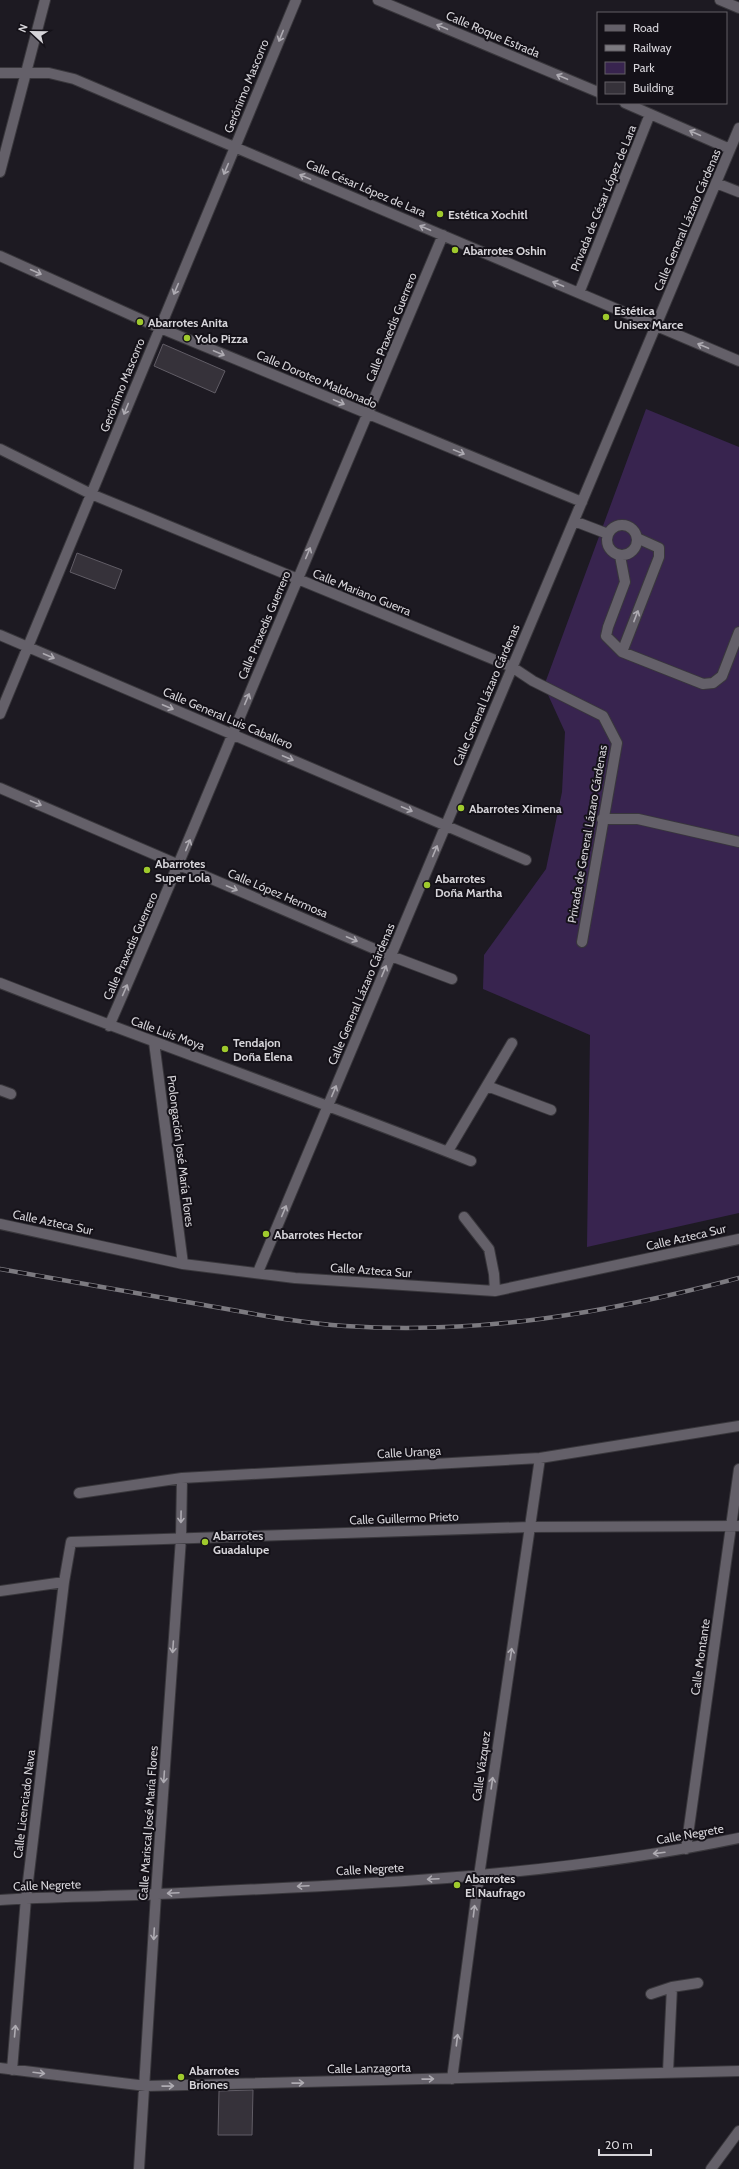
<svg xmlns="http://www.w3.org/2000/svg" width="739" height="2169" font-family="Cabin,sans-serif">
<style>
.green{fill:#38244f}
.building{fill:#36323a;stroke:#615d66}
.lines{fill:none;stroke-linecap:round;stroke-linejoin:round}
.minor-casing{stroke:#39373c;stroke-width:12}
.minor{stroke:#646069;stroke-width:10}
.rail-casing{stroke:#7c7a80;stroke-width:4.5}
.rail{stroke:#141118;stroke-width:3;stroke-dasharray:9;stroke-linecap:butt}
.oneway{stroke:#aeabb2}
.poi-dot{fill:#9fca2d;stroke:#141118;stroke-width:1.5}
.labels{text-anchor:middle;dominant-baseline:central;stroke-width:4;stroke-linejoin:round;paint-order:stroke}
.street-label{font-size:12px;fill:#d6d4d9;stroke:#141118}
.poi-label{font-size:12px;font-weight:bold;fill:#d6d4d9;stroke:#141118;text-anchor:start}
</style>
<rect width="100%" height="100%" fill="#1d1a22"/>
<path class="green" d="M 646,409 L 739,447 L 739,1213 L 587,1247 L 590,1035 L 483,989 L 484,955 L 546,869 L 562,792 L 565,732 L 544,686 Z"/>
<path class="building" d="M 163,344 L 225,371 L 215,393 L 154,366 Z
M 77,553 L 122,570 L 115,589 L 70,572 Z
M 253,2090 L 252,2135 L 218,2135 L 219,2091 Z"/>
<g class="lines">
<defs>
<path id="minor" d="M 378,0 L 598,92
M 720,0 L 739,8
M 0,73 L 49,73 L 74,79 L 739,361
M 625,103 L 730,149
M 0,172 L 45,0
M 716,183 L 739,192
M 0,256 L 160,328 L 582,502
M 579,293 L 650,114
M 0,449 L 91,494 L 512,667 L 533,681 L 603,716 L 617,743 L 582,942
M 574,521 L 608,534
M607 540a15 15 0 1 1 30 0a15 15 0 1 1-30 0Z
M 620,556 L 625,582 L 608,627 L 606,636 L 622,652 L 703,684 L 713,683 L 722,676 L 739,632
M 0,635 L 526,860
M 622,652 L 659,557 L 659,548 L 637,538
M 0,714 L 296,0
M 0,788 L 391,956 L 452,979
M 602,819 L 638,819 L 739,842
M 0,983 C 156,1044 315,1099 471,1161
M 109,1026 C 174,878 234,729 297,581 C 345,465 395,351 443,235
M 154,1042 L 183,1264
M 487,1086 L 551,1110
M 0,1090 L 11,1094
M 448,1151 L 512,1043
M 464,1217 L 489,1249 L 494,1274 L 495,1291
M 0,1224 L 183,1264 L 295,1278 L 495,1291 L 739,1239
M 258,1272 L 739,128
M 79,1493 L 182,1478 L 540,1458 L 739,1426
M 0,1591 L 64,1582
M 686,1849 L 739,1469
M 0,1900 C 52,1896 104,1897 157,1894 C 351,1885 548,1878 739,1838
M 651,1994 L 672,1987 L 698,1983
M 0,2068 L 146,2086 L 739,2071
M 12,2070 L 26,1898 L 64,1582 L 71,1542 L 529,1527 L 739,1526
M 668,2072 L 672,1987
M 452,2079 L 479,1876 L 540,1458
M 139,2169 L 156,1894 L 181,1538 L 182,1478
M 711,2169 L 739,2131"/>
</defs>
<use href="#minor" class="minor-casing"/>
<use href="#minor" class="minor"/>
<defs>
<path id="rail" d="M 0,1269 C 68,1281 136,1293 204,1305 C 250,1313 298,1323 345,1326 C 482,1335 607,1313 739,1278"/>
</defs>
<use href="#rail" class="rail-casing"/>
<use href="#rail" class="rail"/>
</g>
<defs><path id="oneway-shaft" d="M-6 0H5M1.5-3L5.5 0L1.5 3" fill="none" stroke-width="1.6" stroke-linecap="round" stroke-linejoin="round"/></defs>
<g class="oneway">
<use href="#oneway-shaft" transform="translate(442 27) rotate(-157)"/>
<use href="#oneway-shaft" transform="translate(281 36) rotate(112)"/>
<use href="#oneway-shaft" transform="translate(562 77) rotate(-157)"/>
<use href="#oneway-shaft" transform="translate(695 133) rotate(-156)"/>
<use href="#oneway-shaft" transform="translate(226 169) rotate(113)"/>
<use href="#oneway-shaft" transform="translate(305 177) rotate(-157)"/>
<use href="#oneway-shaft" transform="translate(425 228) rotate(-157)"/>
<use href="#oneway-shaft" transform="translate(36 272) rotate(24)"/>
<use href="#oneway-shaft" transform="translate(558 284) rotate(-157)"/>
<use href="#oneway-shaft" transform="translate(176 289) rotate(113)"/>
<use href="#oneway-shaft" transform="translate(703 346) rotate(-157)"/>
<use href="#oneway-shaft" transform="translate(219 353) rotate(23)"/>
<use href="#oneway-shaft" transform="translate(339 402) rotate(23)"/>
<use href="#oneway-shaft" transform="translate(126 409) rotate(112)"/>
<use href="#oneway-shaft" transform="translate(459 452) rotate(22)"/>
<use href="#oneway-shaft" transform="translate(308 553) rotate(-67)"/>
<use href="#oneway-shaft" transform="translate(636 616) rotate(-69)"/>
<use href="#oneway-shaft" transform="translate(49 656) rotate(23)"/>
<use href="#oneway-shaft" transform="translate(247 699) rotate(-67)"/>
<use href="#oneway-shaft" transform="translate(168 707) rotate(23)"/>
<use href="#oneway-shaft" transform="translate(288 758) rotate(23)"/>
<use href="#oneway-shaft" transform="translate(36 803) rotate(23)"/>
<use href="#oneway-shaft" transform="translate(407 809) rotate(23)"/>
<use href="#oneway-shaft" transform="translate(188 845) rotate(-68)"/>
<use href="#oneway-shaft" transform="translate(435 851) rotate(-67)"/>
<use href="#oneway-shaft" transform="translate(232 888) rotate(23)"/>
<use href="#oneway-shaft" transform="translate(352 939) rotate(23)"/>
<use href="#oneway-shaft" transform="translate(384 971) rotate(-67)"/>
<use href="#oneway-shaft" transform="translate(125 990) rotate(-66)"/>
<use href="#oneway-shaft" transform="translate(334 1091) rotate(-67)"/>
<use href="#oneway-shaft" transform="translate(284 1211) rotate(-67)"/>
<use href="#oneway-shaft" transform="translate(181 1517) rotate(91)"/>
<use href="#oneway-shaft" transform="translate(173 1647) rotate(94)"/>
<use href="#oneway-shaft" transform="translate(511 1654) rotate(-82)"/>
<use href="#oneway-shaft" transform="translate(164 1777) rotate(94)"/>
<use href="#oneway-shaft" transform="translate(492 1783) rotate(-82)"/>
<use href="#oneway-shaft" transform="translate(659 1853) rotate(173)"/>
<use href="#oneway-shaft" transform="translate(433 1879) rotate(177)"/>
<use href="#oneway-shaft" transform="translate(303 1886) rotate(177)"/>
<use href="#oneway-shaft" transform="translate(173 1893) rotate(177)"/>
<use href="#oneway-shaft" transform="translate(474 1911) rotate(-83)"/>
<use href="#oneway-shaft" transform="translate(154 1934) rotate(93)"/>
<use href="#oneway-shaft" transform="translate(15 2031) rotate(-85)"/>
<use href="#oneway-shaft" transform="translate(457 2040) rotate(-83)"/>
<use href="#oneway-shaft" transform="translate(39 2073) rotate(7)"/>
<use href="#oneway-shaft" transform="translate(428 2079) rotate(-1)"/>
<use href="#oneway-shaft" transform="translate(298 2083) rotate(-1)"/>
<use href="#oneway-shaft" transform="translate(168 2086) rotate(-1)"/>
</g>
<g class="poi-dot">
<circle cx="440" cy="214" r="4"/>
<circle cx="455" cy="250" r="4"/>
<circle cx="606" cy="317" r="4"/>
<circle cx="140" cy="322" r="4"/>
<circle cx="187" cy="338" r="4"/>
<circle cx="461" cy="808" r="4"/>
<circle cx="147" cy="870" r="4"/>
<circle cx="427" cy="885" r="4"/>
<circle cx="225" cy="1049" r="4"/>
<circle cx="266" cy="1234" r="4"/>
<circle cx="205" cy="1542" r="4"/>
<circle cx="457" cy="1885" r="4"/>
<circle cx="181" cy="2077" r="4"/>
</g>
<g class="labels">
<g class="street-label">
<text transform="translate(493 34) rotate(23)">Calle Roque Estrada</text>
<text transform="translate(246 86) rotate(-68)">Gerónimo Mascorro</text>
<text transform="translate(366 188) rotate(23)">Calle César López de Lara</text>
<text transform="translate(603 198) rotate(-68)">Privada de César López de Lara</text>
<text transform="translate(687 220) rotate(-67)">Calle General Lázaro Cárdenas</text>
<text transform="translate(391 327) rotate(-68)">Calle Praxedis Guerrero</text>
<text transform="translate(317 379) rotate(23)">Calle Doroteo Maldonado</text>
<text transform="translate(122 385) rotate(-68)">Gerónimo Mascorro</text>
<text transform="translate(362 592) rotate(22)">Calle Mariano Guerra</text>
<text transform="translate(264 625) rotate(-67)">Calle Praxedis Guerrero</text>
<text transform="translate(486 695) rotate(-67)">Calle General Lázaro Cárdenas</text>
<text transform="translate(228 718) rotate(23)">Calle General Luis Caballero</text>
<text transform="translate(587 834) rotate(-80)">Privada de General Lázaro Cárdenas</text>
<text transform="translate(278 893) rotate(23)">Calle López Hermosa</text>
<text transform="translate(130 946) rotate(-66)">Calle Praxedis Guerrero</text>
<text transform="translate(361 994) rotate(-67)">Calle General Lázaro Cárdenas</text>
<text transform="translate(168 1033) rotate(20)">Calle Luis Moya</text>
<text transform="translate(181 1151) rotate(83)">Prolongación José María Flores</text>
<text transform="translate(53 1222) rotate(12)">Calle Azteca Sur</text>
<text transform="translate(686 1237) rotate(-13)">Calle Azteca Sur</text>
<text transform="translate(371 1270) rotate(4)">Calle Azteca Sur</text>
<text transform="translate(409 1452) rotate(-3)">Calle Uranga</text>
<text transform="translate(404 1518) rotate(-2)">Calle Guillermo Prieto</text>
<text transform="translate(700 1657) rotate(-82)">Calle Montante</text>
<text transform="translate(481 1766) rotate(-82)">Calle Vázquez</text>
<text transform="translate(24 1804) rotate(-83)">Calle Licenciado Nava</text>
<text transform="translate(148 1823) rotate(-86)">Calle Mariscal José María Flores</text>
<text transform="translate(690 1834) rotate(-10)">Calle Negrete</text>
<text transform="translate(370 1869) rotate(-3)">Calle Negrete</text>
<text transform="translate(47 1885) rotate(-2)">Calle Negrete</text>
<text transform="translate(369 2068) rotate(-1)">Calle Lanzagorta</text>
</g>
<g class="poi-label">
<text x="448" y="214">Estética Xochitl</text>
<text x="463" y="250">Abarrotes Oshin</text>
<text x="614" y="310">Estética<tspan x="614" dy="14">Unisex Marce</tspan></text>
<text x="148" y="322">Abarrotes Anita</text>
<text x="195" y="338">Yolo Pizza</text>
<text x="469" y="808">Abarrotes Ximena</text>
<text x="155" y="863">Abarrotes<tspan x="155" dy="14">Super Lola</tspan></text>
<text x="435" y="878">Abarrotes<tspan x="435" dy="14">Doña Martha</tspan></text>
<text x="233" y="1042">Tendajon<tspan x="233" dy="14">Doña Elena</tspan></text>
<text x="274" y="1234">Abarrotes Hector</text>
<text x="213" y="1535">Abarrotes<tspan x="213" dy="14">Guadalupe</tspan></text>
<text x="465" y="1878">Abarrotes<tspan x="465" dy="14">El Naufrago</tspan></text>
<text x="189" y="2070">Abarrotes<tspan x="189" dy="14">Briones</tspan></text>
</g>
</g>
<rect x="597" y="12" width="130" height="92" fill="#141118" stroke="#625f65"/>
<rect x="605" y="25" width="20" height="6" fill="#646069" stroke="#625f65"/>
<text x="633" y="32" font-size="12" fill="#d6d4d9">Road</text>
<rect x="605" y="45" width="20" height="6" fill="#7c7a80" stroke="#625f65"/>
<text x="633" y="52" font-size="12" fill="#d6d4d9">Railway</text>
<rect x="605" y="62" width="20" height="12" fill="#38244f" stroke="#625f65"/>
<text x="633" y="72" font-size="12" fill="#d6d4d9">Park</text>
<rect x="605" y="82" width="20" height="12" fill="#36323a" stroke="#625f65"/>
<text x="633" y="92" font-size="12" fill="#d6d4d9">Building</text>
<g transform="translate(32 32) rotate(292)" stroke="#141118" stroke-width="3" paint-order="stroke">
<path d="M0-3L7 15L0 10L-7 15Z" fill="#d6d4d9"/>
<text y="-6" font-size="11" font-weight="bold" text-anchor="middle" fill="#d6d4d9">N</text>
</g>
<path d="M599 2149v6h52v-6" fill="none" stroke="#d6d4d9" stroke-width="2"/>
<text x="605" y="2149" font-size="12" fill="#d6d4d9" stroke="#141118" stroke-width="3" paint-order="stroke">20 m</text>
</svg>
